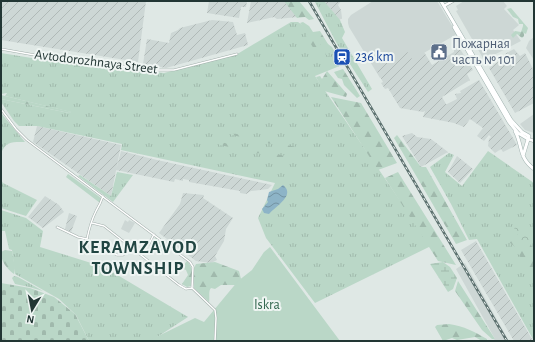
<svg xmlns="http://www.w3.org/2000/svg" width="535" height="342" font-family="'Alegreya Sans',sans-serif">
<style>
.built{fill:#cdd7d5}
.industrial{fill:url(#industrial-furrows)}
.grass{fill:url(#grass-tufts)}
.forest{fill:url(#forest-firs)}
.wetland{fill:url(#wetland-marsh)}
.cemetery{fill:url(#cemetery-stones)}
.park{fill:url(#park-crowns)}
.garden{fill:#bad7c7}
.water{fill:url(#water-waves)}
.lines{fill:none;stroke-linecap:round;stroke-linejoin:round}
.minor-casing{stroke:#a3afac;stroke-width:2.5}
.tertiary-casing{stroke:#a3afac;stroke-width:3.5}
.secondary-casing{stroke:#a0b2af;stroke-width:4}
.minor{stroke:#fff;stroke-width:1.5}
.tertiary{stroke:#fff;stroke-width:2.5}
.secondary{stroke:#fff;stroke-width:3}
.rail-casing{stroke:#5c716f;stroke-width:2.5}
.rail{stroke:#eff5f3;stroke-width:1;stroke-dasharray:3;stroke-linecap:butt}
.labels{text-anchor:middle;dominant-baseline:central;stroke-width:4;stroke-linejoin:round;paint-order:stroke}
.service-label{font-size:14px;fill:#4e5e75;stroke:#eff5f3;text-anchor:start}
.transit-label{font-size:14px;fill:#164399;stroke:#eff5f3;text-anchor:start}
.street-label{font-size:14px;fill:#223634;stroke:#eff5f3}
.park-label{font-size:14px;fill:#32674f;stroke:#eff5f3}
.district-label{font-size:18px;font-weight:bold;letter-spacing:1px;fill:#214542;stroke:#eff5f3}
</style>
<defs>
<pattern id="industrial-furrows" width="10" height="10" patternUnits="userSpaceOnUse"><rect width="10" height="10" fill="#cdd7d5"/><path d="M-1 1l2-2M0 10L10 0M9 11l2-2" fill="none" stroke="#b0b9b7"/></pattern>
<pattern id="grass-tufts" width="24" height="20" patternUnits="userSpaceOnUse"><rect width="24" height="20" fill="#bad7c7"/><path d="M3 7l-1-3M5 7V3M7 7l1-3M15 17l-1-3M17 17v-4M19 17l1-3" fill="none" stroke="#a0b9ac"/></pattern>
<pattern id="forest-firs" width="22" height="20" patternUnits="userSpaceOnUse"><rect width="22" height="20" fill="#bad7c7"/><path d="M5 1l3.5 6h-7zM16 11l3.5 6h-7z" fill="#a0b9ac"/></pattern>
<pattern id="wetland-marsh" width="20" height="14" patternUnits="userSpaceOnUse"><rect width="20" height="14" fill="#bad7c7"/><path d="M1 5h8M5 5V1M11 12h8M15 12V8" fill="none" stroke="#a0b9ac"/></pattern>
<pattern id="cemetery-stones" width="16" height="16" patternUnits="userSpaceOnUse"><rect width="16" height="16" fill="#bad7c7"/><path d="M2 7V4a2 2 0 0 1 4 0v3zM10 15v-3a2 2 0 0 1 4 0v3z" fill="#a0b9ac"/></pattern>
<pattern id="park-crowns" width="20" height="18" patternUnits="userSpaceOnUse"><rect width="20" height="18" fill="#bad7c7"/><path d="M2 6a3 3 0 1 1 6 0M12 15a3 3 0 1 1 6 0" fill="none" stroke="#a0b9ac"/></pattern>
<pattern id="water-waves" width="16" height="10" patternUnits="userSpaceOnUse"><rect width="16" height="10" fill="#8db4c7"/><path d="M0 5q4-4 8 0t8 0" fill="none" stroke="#7393a2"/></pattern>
</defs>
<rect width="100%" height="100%" fill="#dfe8e5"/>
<path class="built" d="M 373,1 L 437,1 L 457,34 L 380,78 L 349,27 L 348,23 L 348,19 L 351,15 Z
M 464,1 L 503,1 L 507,6 L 504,9 L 519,25 L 513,30 L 521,41 L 484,60 L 456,11 L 458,10 L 456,6 Z
M 534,37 L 534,60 L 526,48 L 529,41 Z
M 534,114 L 534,133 L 525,130 L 520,124 Z
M 125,220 L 128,222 L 129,220 L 135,223 L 129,233 L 121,229 Z
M 465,263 L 509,341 L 491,341 L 495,339 L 456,269 Z"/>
<path class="industrial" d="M 1,1 L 146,1 L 138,62 L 1,40 Z
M 209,1 L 247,1 L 246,7 L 241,7 L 239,18 L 207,13 Z
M 251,1 L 285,1 L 298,17 L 277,19 L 274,17 L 247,23 Z
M 324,1 L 341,1 L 338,5 L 341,10 L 342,18 L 339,20 Z
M 212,20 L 233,22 L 237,35 L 245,33 L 248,45 L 166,68 L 143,64 L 147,39 L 169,43 L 171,33 L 178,30 L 180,28 Z
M 456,44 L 457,44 L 473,70 L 467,74 L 470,80 L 442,97 L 446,104 L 447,104 L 457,99 L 455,94 L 461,93 L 460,91 L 479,80 L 517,145 L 503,152 L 501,149 L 495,153 L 488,146 L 489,139 L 491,137 L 489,135 L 484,141 L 477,136 L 483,128 L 470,119 L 464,127 L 454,123 L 423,117 L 425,111 L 423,112 L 400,108 L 388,88 L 385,89 L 381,83 L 383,82 L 375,68 L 406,50 L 412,59 L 424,52 L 432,65 L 454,52 L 454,50 L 452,46 Z
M 514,49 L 520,56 L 525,53 L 534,71 L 534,103 L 515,113 L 489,68 L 502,59 L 505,65 L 509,62 L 505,54 Z
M 37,126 L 121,145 L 111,196 L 33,142 Z
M 412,133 L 417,137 L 431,139 L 448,152 L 421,167 L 402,136 Z
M 121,151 L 157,160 L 272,185 L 268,189 L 251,191 L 246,194 L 240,193 L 240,191 L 189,182 L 189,180 L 183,179 L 183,181 L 175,179 L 174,182 L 116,170 Z
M 457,156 L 473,169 L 460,183 L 448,172 Z
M 183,193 L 204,195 L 203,198 L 233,218 L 226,229 L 224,241 L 215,256 L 217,260 L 211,263 L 196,261 L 159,233 L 180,204 Z
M 45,196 L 59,205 L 64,212 L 43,228 L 28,217 Z
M 69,213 L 77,216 L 71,232 L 65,229 Z
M 476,241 L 533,341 L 514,341 L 461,250 Z"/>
<path class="grass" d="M 316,1 L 324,1 L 340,20 L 345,32 L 342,38 L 372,89 L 368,92 L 337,44 L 315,2 Z
M 291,22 L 298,22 L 332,47 L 342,65 L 315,76 L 431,246 L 315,303 L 266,238 L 258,218 L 275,183 L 121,150 L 122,144 L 37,126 L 19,126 L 14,121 L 1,102 L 1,99 L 69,113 L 71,112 L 5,96 L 7,93 L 1,94 L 1,53 L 50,61 L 164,73 L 239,53 Z
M 1,113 L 25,142 C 13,142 5,141 1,154 Z
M 488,151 L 534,183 L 534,341 L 477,239 L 469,240 L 451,204 L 430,167 L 449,153 L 454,155 L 445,172 L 462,186 Z
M 117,172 L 133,175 L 113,202 L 78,176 L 80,175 L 111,196 Z
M 1,180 L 3,183 L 37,200 L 26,216 L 1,208 Z
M 1,210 L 26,218 L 43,231 L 40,247 L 104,267 L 188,317 L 151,341 L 89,341 L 76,315 L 59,299 L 15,274 L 12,250 L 9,249 L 5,231 L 1,231 Z
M 14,276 L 18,277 L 43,291 L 29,287 L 15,284 L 12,278 Z"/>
<path class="forest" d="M 284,1 L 299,1 L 314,19 L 309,20 L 305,17 L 297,18 Z
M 511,8 L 528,28 L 526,34 L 524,33 L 524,36 L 522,38 L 517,34 L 513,38 L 511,35 L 515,31 L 521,32 L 523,26 L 523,24 L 519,24 L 518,19 L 513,17 L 507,9 Z
M 303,22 L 309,26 L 313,32 L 320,31 L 331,49 L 328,51 L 329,56 L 326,55 L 323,44 L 320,42 L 321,48 L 319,50 L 314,49 L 306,36 L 308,33 L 300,23 Z
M 343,69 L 360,96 L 357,98 L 344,85 L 342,79 L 338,78 L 334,72 Z
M 327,71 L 347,94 L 346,97 L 324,91 L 316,77 L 320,76 L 322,79 Z
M 1,95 L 5,96 L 72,112 L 69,113 L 1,99 Z
M 331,97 L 361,103 L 397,163 L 378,170 Z
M 232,133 L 305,149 L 304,151 L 232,135 Z
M 397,135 L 421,167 L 426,167 L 467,240 L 456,244 L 394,138 Z
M 220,142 L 300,159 L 299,162 L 220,145 Z
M 398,172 L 456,265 L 438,261 L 385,178 Z
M 68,174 L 101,198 L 100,203 L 66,177 Z
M 156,237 L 169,247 L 168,254 L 165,254 L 153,245 Z
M 515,240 L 518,241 L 525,249 L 531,245 L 534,253 L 534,275 L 516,251 L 514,246 L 509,242 Z
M 5,250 L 12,251 L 15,268 L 14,274 C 6,268 1,261 1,252 Z
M 187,261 C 194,268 192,277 191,286 L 187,287 L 182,284 L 188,275 L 186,270 L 181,268 Z
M 215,262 L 239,271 L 241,279 L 237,285 L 221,285 L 215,289 L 211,288 C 208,291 210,297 209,302 L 194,288 L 194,268 L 196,264 Z
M 458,281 L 495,339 L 492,339 L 482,330 L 455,291 Z
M 449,324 C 464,326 475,332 487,339 L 487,341 L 482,341 L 475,337 L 457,340 L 452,338 L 443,341 L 435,327 L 437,325 Z"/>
<path class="wetland" d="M 443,262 L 450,267 L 457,278 L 453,289 L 448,292 L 430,264 Z"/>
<path class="cemetery" d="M 1,283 L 30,288 L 54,297 L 75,314 L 89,341 L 1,341 Z"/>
<path class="park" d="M 522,225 L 533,243 L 525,248 L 515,237 L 518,234 L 514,228 Z"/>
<path class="garden" d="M 270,247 L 340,341 L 148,341 L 195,318 L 204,322 L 238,281 L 252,270 L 264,252 Z"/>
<path class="water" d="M 283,185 C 296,195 276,206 269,214 L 264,213 L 262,209 L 268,202 L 267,200 L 269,192 L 278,189 Z"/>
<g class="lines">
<defs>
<path id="minor" d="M 1,49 L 74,62 L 92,61 L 146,70 L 174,70 L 237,54
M 1,109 L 16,129 L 27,140 L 190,262 L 193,267 L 192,288 L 215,310 L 216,318 L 215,341
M 92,223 L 104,226 L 179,285 L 186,289 L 192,288
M 57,227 L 78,237 L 87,239 L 117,255 L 123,255 L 131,247
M 87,239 C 89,229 92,219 96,211 C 99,206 101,202 103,196
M 137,252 L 145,245 L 149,244 L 154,234"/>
<path id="tertiary" d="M 444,6 L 453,1
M 528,139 L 534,141"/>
<path id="secondary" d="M 441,1 L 511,120 L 522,132 L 529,136 L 523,156
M 454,27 L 509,122 L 518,133 L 528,139
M 515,131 C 523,146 518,157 534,169"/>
</defs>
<use href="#minor" class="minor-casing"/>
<use href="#tertiary" class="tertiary-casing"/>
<use href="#secondary" class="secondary-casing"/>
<use href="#minor" class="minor"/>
<use href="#tertiary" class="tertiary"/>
<use href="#secondary" class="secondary"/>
<defs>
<path id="rail" d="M 309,1 L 507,341"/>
</defs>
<use href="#rail" class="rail-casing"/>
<use href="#rail" class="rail"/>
</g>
<defs>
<symbol id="civic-square" viewBox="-11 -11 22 22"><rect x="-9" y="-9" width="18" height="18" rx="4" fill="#5c6f8a" stroke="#eff5f3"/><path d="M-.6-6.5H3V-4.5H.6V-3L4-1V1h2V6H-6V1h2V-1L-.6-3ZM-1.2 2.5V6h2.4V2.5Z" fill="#fff"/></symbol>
<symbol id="station-square" viewBox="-11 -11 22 22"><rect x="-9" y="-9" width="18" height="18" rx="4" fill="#1a4fb4" stroke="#eff5f3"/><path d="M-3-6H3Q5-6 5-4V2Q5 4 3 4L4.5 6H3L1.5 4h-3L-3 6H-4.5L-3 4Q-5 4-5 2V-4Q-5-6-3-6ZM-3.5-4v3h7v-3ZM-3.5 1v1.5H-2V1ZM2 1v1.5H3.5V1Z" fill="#fff"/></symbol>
</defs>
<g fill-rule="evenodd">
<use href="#civic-square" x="429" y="42" width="20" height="20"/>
<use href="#station-square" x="332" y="47" width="20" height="20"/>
</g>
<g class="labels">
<g class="service-label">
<text x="452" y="44">Пожарная<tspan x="452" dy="16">часть № 101</tspan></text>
</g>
<g class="transit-label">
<text x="355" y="57">236 km</text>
</g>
<g class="street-label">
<text transform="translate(96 62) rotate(7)">Avtodorozhnaya Street</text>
</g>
<g class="park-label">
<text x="267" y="305">Iskra</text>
</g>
<g class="district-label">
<text x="138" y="248">KERAMZAVOD<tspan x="138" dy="21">TOWNSHIP</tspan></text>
</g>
</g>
<rect width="535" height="342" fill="none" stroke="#223634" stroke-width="4"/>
<g transform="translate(32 310) rotate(190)" stroke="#eff5f3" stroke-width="3" paint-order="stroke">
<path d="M0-3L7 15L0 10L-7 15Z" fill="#223634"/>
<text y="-6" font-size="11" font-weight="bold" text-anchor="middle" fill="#223634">N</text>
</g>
</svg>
